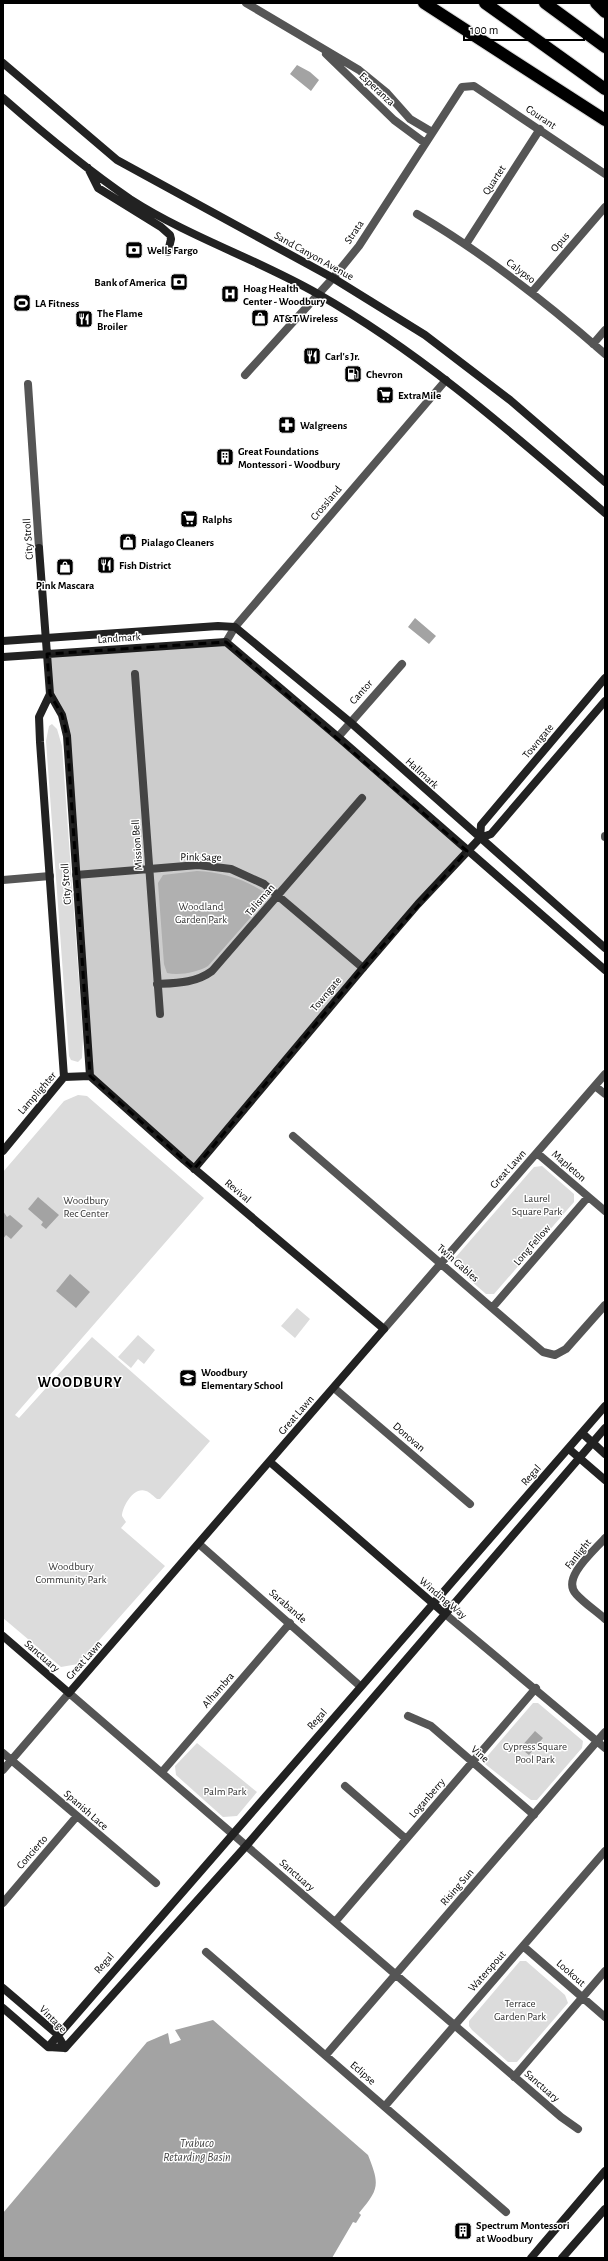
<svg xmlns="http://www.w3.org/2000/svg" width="608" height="2261" font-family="'Alegreya Sans',sans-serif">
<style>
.green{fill:#dcdcdc}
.water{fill:#a3a3a3}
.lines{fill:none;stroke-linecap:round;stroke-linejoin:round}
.highway-casing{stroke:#dbdbdb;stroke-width:14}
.street{stroke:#555;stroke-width:8}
.secondary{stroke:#222;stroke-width:8}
.highway{stroke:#000;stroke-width:12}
.marked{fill:#000;fill-opacity:0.2;stroke:#000;stroke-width:3;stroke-dasharray:8 5;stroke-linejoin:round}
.labels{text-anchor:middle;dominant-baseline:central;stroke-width:3;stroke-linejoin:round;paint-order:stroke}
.street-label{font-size:11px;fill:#000;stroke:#fff}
.poi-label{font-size:11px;font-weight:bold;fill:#000;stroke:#fff;text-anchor:start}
.park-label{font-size:11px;fill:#333;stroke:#fff}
.water-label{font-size:12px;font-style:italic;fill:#444;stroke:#fff}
.district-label{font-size:15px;font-weight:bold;letter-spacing:1px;fill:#000;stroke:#fff}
</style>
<rect width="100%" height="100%" fill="#fff"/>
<path class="green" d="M 52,724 L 57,729 L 62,746 L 83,1037 L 82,1058 L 78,1062 L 71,1060 L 69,1056 L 46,741 L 49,726 Z
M 197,871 C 221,872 244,879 264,892 L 265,901 L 208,966 C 198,972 179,976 167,973 L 164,964 L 158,883 L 163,875 Z
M 78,1095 L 87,1096 L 204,1198 L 15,1415 L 19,1418 L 92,1337 L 210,1441 L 160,1499 L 157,1499 C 154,1497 150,1492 146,1491 C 133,1486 122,1508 122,1516 L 126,1522 L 121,1528 L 165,1566 L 78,1664 L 61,1667 L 3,1618 L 3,1172 L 64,1101 Z
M 542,1166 L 574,1194 L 574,1202 L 494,1294 L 486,1294 L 454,1266 L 455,1258 L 534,1167 Z
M 297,1308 L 310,1319 L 295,1338 L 281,1326 Z
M 138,1335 L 155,1350 L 144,1364 L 138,1359 L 131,1368 L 118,1357 Z
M 533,1703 L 538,1703 L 583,1741 L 582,1748 L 537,1800 L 531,1800 L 485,1764 L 484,1760 Z
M 197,1743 L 257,1792 L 237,1816 L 223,1817 L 176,1775 L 175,1766 Z
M 520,1961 L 526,1961 L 565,1995 L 568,2003 L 517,2062 L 508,2062 L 472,2030 L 469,2026 L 469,2021 Z"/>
<path class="water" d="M 297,65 L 310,72 L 319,80 L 311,91 L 290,74 Z
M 415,618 L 436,636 L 429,644 L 408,627 Z
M 38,1197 L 59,1215 L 46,1229 L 41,1225 L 43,1222 L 28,1209 Z
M 3,1211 L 7,1217 L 10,1215 L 23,1226 L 11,1239 L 6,1235 L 3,1239 Z
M 70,1274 L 90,1292 L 76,1308 L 56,1291 Z
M 535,1731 L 543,1738 L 529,1755 L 520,1748 Z
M 213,2020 L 368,2155 C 380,2185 379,2189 359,2213 L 361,2215 L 356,2223 L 353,2222 L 332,2258 L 3,2258 L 3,2213 L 147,2042 L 168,2033 L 170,2044 L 181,2040 L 175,2030 Z"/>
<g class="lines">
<defs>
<path id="highway" d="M 424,3 L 605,120
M 485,3 L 605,89
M 545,3 L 605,47
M 596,3 L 605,12"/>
</defs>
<use href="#highway" class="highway-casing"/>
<path class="street" d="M 246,3 L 359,70 L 386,92 L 410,119 L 432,132
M 326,54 L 394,120 L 425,143
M 417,214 C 485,254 546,302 605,354
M 466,244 L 540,129
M 532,292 L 605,207
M 593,344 L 605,330
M 245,375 L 333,278 L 359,246 L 462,87 L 474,86 L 605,174
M 28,384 L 39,548
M 226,642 L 235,627 L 446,380
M 135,674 L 160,1014
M 338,737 L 402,664
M 605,836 L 605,837
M 76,875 L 198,865 L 231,869 L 264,884 L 363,968
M 3,880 L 50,876
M 157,984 C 177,983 196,983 212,971 L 362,798
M 595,1086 L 605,1094
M 293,1136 L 543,1352 L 555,1355 L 566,1349 L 605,1305
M 537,1153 L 605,1211
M 492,1308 L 588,1197
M 384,1329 L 605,1074
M 334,1388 L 470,1504
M 605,1538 C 594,1551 561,1578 576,1594 C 584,1603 596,1611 605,1619
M 199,1544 L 360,1686
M 444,1613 L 605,1748
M 408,1716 L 431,1726 L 534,1815
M 3,1753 L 156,1883
M 3,1770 L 69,1693 L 561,2117 L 578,2129
M 162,1772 L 290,1623
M 345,1786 L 406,1839
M 3,1903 L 77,1816
M 335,1922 L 536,1688
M 523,1946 L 605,2017
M 206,1952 L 506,2212
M 326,2055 L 605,1732
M 514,2077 L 605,1971
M 385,2106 L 605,1851"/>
<path class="secondary" d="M 3,63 L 117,160 L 333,278 L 425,335 L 510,400 L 605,482
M 3,98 C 43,133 86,169 130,199 C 189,237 257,259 318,294 C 423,354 513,434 605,513
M 88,168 L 98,188 L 161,227 L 170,235 L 171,239 L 168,252
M 39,548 L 50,694 L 62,715 L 67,736 L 90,1076
M 3,641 L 218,626 L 235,627 L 350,722 L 605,948
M 3,657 L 226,642 L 338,737 L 605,970
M 50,694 L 39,717 L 40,742 L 64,1077
M 480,838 L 481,825 L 605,678
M 3,1151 L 64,1077 L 90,1076 L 184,1160 L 384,1329 L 69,1693 L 3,1636
M 194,1169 L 363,968 L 418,904 L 480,838 L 491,834 L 605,701
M 582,1433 L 605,1454
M 569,1449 L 605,1480
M 270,1462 L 444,1613
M 3,1988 L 57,2034 L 65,2048
M 3,2008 L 48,2047 L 65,2048
M 48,2047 L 605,1406
M 65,2048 L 246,1846 L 605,1428
M 531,2258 L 605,2171
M 562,2258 L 605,2209"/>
<use href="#highway" class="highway"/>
</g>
<path class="marked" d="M 226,642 L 467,851 L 363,968 L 194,1169 L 90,1076 L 67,736 L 62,715 L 50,694 L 47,654 Z"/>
<defs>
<symbol id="bank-square" viewBox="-11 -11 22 22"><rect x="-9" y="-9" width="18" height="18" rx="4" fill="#000" stroke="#fff"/><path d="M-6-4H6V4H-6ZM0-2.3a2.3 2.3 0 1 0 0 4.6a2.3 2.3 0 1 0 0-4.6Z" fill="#fff"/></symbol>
<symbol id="hospital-square" viewBox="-11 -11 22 22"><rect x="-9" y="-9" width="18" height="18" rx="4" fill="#000" stroke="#fff"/><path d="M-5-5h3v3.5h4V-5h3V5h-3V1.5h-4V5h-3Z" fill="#fff"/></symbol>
<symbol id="stadium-square" viewBox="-11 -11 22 22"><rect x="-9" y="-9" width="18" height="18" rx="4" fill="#000" stroke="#fff"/><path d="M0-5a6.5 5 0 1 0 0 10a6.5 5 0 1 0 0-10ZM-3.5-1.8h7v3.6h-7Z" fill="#fff"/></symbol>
<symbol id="shop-square" viewBox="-11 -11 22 22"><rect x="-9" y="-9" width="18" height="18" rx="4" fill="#000" stroke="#fff"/><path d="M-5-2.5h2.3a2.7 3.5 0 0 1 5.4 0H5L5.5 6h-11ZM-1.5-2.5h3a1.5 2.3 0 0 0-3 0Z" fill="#fff"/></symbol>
<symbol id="restaurant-square" viewBox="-11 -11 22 22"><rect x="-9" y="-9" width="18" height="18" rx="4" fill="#000" stroke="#fff"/><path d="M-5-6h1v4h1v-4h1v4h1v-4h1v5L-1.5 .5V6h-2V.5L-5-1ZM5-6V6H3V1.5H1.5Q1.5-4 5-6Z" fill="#fff"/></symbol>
<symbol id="fuel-square" viewBox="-11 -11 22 22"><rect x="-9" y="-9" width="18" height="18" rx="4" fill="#000" stroke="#fff"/><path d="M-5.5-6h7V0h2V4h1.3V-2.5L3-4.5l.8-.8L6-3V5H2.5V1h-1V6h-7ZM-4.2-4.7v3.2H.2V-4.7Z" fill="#fff"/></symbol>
<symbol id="supermarket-square" viewBox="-11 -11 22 22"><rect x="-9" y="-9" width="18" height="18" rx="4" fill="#000" stroke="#fff"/><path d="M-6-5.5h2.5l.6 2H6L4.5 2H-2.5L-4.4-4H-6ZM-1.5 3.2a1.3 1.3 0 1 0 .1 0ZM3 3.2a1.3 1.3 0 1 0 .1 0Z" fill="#fff"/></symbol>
<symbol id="pharmacy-square" viewBox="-11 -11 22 22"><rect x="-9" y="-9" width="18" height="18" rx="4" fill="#000" stroke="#fff"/><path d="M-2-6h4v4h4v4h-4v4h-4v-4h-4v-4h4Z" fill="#fff"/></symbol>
<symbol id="building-square" viewBox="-11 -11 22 22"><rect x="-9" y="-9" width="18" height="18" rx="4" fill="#000" stroke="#fff"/><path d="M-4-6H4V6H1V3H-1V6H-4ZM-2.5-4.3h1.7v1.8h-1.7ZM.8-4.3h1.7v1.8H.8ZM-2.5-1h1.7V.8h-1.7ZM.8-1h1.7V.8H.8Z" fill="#fff"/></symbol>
<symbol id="school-square" viewBox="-11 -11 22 22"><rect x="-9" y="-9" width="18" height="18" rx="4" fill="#000" stroke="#fff"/><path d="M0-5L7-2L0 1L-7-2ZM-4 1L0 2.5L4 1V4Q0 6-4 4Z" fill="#fff"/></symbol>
</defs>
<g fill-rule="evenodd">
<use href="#bank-square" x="124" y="240" width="20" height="20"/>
<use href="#bank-square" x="169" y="272" width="20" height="20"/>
<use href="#hospital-square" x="220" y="284" width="20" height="20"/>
<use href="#stadium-square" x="12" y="293" width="20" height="20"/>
<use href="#shop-square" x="250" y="308" width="20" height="20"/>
<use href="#restaurant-square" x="74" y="309" width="20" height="20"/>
<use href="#restaurant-square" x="302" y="346" width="20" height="20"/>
<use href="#fuel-square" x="343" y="364" width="20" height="20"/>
<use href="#supermarket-square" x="375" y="385" width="20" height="20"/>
<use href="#pharmacy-square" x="277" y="415" width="20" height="20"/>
<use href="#building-square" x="215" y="447" width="20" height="20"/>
<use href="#supermarket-square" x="179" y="509" width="20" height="20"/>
<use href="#shop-square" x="118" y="532" width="20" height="20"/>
<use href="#restaurant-square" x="96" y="555" width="20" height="20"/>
<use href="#shop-square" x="55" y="557" width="20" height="20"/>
<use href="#school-square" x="178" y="1368" width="20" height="20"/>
<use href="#building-square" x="453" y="2221" width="20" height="20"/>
</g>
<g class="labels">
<g class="street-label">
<text transform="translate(377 89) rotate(43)">Esperanza</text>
<text transform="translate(541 117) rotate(34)">Courant</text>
<text transform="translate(494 180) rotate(-57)">Quartet</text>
<text transform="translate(354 232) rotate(-56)">Strata</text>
<text transform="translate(560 242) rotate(-49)">Opus</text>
<text transform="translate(314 256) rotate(29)">Sand Canyon Avenue</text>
<text transform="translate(521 271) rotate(37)">Calypso</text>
<text transform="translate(326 503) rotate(-50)">Crossland</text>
<text transform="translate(28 539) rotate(-94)">City Stroll</text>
<text transform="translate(119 638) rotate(-4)">Landmark</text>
<text transform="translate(361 692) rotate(-48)">Cantor</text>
<text transform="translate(538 741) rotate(-50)">Towngate</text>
<text transform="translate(422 773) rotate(42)">Hallmark</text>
<text transform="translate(137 845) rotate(-94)">Mission Bell</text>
<text transform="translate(201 857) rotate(1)">Pink Sage</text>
<text transform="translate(66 884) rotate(-94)">City Stroll</text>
<text transform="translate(260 900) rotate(-49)">Talisman</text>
<text transform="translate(326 994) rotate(-50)">Towngate</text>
<text transform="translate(37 1093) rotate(-49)">Lamplighter</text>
<text transform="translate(569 1166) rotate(41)">Mapleton</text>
<text transform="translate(508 1169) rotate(-48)">Great Lawn</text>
<text transform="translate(238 1191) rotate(40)">Revival</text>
<text transform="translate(532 1245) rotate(-49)">Long Fellow</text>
<text transform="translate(458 1263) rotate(41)">Twin Gables</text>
<text transform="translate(296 1415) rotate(-49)">Great Lawn</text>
<text transform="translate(409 1437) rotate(41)">Donovan</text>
<text transform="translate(531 1475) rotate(-49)">Regal</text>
<text transform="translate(578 1554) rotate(-51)">Fanlight</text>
<text transform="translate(443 1598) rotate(40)">Winding Way</text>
<text transform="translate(288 1606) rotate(41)">Sarabande</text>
<text transform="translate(42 1656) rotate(41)">Sanctuary</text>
<text transform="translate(84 1660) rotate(-48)">Great Lawn</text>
<text transform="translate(218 1690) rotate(-49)">Alhambra</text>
<text transform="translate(317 1719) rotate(-49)">Regal</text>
<text transform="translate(480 1754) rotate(41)">Vine</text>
<text transform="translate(427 1798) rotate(-49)">Loganberry</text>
<text transform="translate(86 1810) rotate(41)">Spanish Lace</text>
<text transform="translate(32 1852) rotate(-49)">Concierto</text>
<text transform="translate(297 1875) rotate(41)">Sanctuary</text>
<text transform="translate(457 1887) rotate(-49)">Rising Sun</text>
<text transform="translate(104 1963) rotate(-49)">Regal</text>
<text transform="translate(487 1971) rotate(-49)">Waterspout</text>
<text transform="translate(571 1973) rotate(41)">Lookout</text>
<text transform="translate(53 2019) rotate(45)">Vintage</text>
<text transform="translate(363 2073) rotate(41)">Eclipse</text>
<text transform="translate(542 2086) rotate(41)">Sanctuary</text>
</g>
<g class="poi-label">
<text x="147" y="250">Wells Fargo</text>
<text x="166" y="282" text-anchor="end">Bank of America</text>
<text x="243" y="288">Hoag Health<tspan x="243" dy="13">Center - Woodbury</tspan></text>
<text x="35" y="303">LA Fitness</text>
<text x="97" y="313">The Flame<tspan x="97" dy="13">Broiler</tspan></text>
<text x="273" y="318">AT&amp;T Wireless</text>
<text x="325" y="356">Carl's Jr.</text>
<text x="366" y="374">Chevron</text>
<text x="398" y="395">ExtraMile</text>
<text x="300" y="425">Walgreens</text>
<text x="238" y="451">Great Foundations<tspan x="238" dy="13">Montessori - Woodbury</tspan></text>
<text x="202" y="519">Ralphs</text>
<text x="141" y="542">Pialago Cleaners</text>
<text x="119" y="565">Fish District</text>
<text x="65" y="585" text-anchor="middle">Pink Mascara</text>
<text x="201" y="1372">Woodbury<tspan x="201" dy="13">Elementary School</tspan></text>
<text x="476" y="2225">Spectrum Montessori<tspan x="476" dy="13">at Woodbury</tspan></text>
</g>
<g class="park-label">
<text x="201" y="906">Woodland<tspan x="201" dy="13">Garden Park</tspan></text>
<text x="537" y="1198">Laurel<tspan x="537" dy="13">Square Park</tspan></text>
<text x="86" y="1200">Woodbury<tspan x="86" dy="13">Rec Center</tspan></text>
<text x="71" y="1566">Woodbury<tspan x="71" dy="13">Community Park</tspan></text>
<text x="535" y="1746">Cypress Square<tspan x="535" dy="13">Pool Park</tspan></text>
<text x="225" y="1791">Palm Park</text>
<text x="520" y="2003">Terrace<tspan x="520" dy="13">Garden Park</tspan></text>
</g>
<g class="water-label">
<text x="197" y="2143">Trabuco<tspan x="197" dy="14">Retarding Basin</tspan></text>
</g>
<g class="district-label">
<text x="80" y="1382">WOODBURY</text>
</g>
</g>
<rect width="608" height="2261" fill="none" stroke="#000000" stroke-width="8"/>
<path d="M464 34v6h120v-6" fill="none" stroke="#000000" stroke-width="2"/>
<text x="470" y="34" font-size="12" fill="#000000" stroke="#ffffff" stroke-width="3" paint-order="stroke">100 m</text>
</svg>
